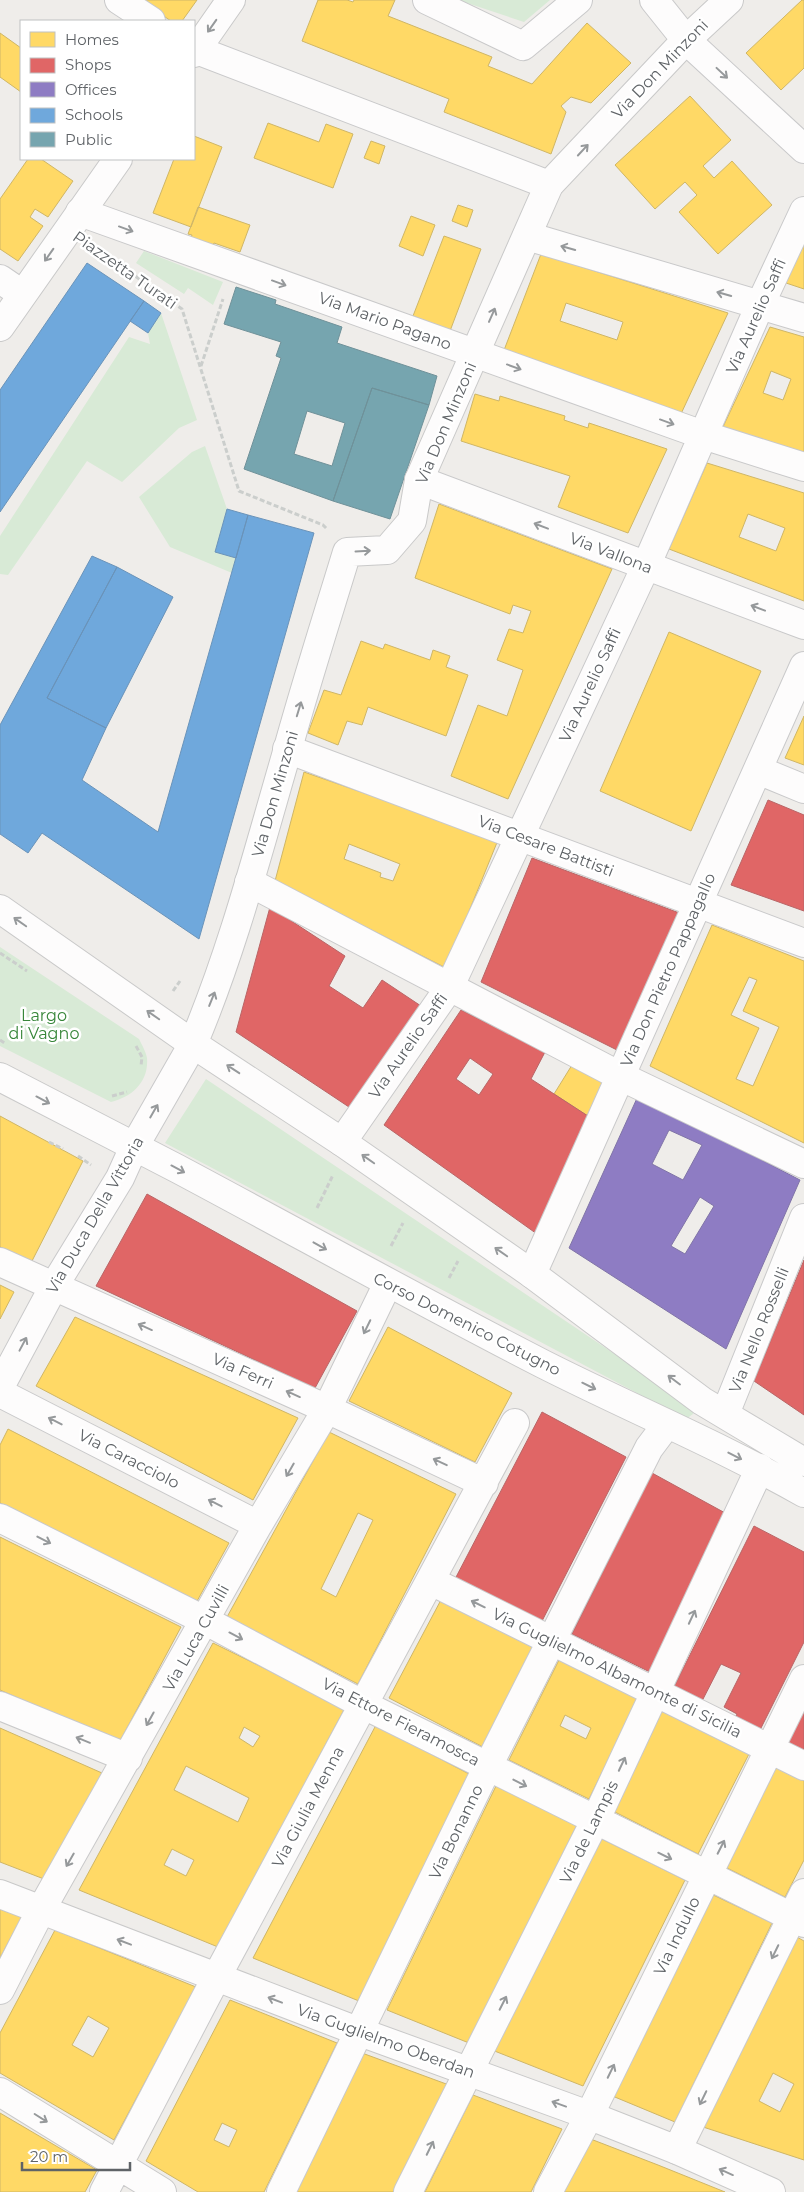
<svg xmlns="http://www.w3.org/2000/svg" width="804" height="2192" font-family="Montserrat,sans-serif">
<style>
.green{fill:#d8ead6}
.homes{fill:#ffd966;stroke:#cfb666;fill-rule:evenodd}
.shops{fill:#e06666;stroke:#b96566;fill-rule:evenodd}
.offices{fill:#8e7cc3;stroke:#8074a7;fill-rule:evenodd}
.schools{fill:#6fa8dc;stroke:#6a93b9}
.public{fill:#76a5af;stroke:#6f9199;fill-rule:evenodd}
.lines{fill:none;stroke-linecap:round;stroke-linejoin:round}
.street-casing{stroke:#c9c9ca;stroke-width:30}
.secondary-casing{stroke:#c9c9c9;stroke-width:30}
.path{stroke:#cbcecc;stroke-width:3;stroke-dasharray:5 2.5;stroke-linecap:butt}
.street{stroke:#fdfcfc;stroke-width:28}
.secondary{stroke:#fdfcfc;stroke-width:28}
.oneway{stroke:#96999b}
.labels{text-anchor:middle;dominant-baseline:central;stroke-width:5;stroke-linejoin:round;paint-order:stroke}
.street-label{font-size:16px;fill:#5f6367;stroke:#fff}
.park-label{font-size:16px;fill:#378639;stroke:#fff}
</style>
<rect width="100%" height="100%" fill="#efedea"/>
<path class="green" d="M 458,0 L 550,0 L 524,22 Z
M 144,251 L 223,282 L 213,305 L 188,288 L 184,294 L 136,263 Z
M 161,313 L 197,420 L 179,428 L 122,482 L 87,461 L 8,575 L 0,574 L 0,536 L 129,337 L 150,344 L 148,333 Z
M 205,446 L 227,509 L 215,552 L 236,558 L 232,573 L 170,547 L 139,497 L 192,452 Z
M 0,947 L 139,1039 C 142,1045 146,1052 147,1058 C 149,1082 132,1097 111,1102 L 0,1046 Z
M 206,1079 L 692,1406 L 693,1414 L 686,1419 L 165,1143 Z"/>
<path class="homes" d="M 140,0 L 197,0 L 182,21 L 171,21 Z
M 318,0 L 347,0 L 353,2 L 354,0 L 395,0 L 388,16 L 492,57 L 488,66 L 532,84 L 587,23 L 631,63 L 591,103 L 571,97 L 561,106 L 566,112 L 551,154 L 444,112 L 449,99 L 302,41 Z
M 802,0 L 804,0 L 804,68 L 781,90 L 746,53 Z
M 0,33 L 21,48 L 21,92 L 0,77 Z
M 690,96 L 731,140 L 703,166 L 714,178 L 732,161 L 772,205 L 718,254 L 679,212 L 697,195 L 685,182 L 655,209 L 615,165 Z
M 268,123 L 319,142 L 326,124 L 353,134 L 333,188 L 254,158 Z
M 194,136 L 222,147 L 191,227 L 153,213 L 174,159 L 194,159 Z
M 371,141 L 385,146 L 379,164 L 364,158 Z
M 28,159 L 41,159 L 73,181 L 48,217 L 35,209 L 30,217 L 43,226 L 18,261 L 0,249 L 0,199 Z
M 458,205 L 473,210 L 467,227 L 452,221 Z
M 198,207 L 250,225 L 240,252 L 214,243 L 210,252 L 189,244 L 192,235 L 188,234 Z
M 411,216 L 435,225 L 423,256 L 399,246 Z
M 804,234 L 804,289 L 783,282 Z
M 444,236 L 481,249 L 450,331 L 413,316 Z
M 541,254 L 728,313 L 680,416 L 501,358 ZM 566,303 L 623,322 L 617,340 L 560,321 Z
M 770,327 L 804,337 L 804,455 L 722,429 ZM 771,371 L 791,379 L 783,400 L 763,393 Z
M 475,394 L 499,401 L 500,396 L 565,416 L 564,420 L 588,428 L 589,423 L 667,449 L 628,533 L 558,507 L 570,476 L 461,441 Z
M 707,463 L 804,493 L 804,601 L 669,549 ZM 748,514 L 785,528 L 776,551 L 739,537 Z
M 439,504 L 612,569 L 508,799 L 451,776 L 478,705 L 507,716 L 523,670 L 497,660 L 509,629 L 523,633 L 531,611 L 513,605 L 510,614 L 415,578 Z
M 669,632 L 761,671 L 691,831 L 600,791 Z
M 361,641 L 383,649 L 385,644 L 430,660 L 433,650 L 450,656 L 446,667 L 468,675 L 446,736 L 368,707 L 362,725 L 347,721 L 338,745 L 308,733 L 324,690 L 341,695 Z
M 804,716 L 804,765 L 785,758 Z
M 304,772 L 498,840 L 446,968 L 275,881 ZM 349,844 L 400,864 L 393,881 L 380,877 L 381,873 L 344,859 Z
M 712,925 L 804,961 L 804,1143 L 650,1066 ZM 749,977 L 757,980 L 743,1011 L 779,1027 L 753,1086 L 736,1079 L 759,1028 L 731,1015 Z
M 572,1065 L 604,1082 L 591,1118 L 554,1094 Z
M 0,1116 L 83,1161 L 32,1261 L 0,1247 Z
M 0,1285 L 14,1292 L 0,1319 Z
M 75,1317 L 298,1418 L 253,1500 L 36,1386 Z
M 388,1327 L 512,1393 L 475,1462 L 349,1401 Z
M 8,1429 L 229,1543 L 196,1603 L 0,1503 L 0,1445 Z
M 329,1432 L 456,1494 L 358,1684 L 227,1617 ZM 358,1513 L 373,1520 L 336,1597 L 321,1589 Z
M 0,1537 L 181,1627 L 119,1743 L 0,1690 Z
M 442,1598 L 536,1643 L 483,1747 L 389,1698 Z
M 213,1643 L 345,1708 L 218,1947 L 79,1890 ZM 244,1727 L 260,1736 L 253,1747 L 239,1738 ZM 186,1766 L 249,1798 L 238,1822 L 174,1790 ZM 172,1849 L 194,1860 L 186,1876 L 164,1865 Z
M 560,1658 L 639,1697 L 589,1799 L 509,1760 ZM 565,1715 L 591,1728 L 586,1739 L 560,1726 Z
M 662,1707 L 750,1752 L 698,1854 L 611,1810 Z
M 376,1725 L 469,1774 L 359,2001 L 253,1958 Z
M 0,1728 L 102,1773 L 44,1879 L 0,1862 Z
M 777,1760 L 804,1774 L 804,1860 L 785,1897 L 723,1866 Z
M 496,1786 L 577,1825 L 469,2043 L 387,2010 Z
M 598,1837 L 685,1880 L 583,2086 L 492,2050 Z
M 709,1893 L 772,1923 L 675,2122 L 610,2095 Z
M 0,1909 L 22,1917 L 0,1958 Z
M 55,1930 L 196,1987 L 114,2140 L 0,2073 L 0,2033 ZM 88,2016 L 109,2028 L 93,2057 L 72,2045 Z
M 795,1936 L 804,1941 L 804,2160 L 700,2126 ZM 773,2073 L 794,2084 L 780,2112 L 759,2101 Z
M 230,2000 L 337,2043 L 264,2192 L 198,2192 L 146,2161 ZM 222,2123 L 237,2130 L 229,2147 L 214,2140 Z
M 362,2053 L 449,2085 L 394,2192 L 294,2192 Z
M 473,2095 L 562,2129 L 531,2192 L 425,2192 Z
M 0,2113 L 97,2170 L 85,2192 L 0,2192 Z
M 588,2138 L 658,2165 L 725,2192 L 562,2192 Z"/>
<path class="shops" d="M 768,800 L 804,815 L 804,911 L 731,885 Z
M 532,858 L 682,914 L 619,1051 L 481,982 Z
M 270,907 L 345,956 L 329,986 L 363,1008 L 382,980 L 421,1006 L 352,1109 L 236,1032 Z
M 461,1010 L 545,1052 L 531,1079 L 591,1118 L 537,1234 L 384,1125 ZM 470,1058 L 493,1074 L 479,1095 L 456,1079 Z
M 147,1194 L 357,1311 L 315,1388 L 96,1286 Z
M 804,1260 L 804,1415 L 754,1381 Z
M 542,1412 L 626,1457 L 541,1623 L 454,1581 Z
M 652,1473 L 727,1514 L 650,1672 L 572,1634 Z
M 754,1526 L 804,1552 L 804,1642 L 759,1732 L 734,1720 L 737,1714 L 724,1707 L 741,1673 L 721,1664 L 701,1703 L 673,1689 Z
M 804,1703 L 804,1753 L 784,1743 Z"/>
<path class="offices" d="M 638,1096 L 800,1180 L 726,1349 L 569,1248 ZM 669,1130 L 702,1145 L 683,1180 L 652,1164 ZM 700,1197 L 714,1206 L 685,1254 L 671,1246 Z"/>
<path class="schools" d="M 87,263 L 144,301 L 0,512 L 0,390 Z
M 144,301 L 161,313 L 148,333 L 130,321 Z
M 227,509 L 248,515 L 236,558 L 215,552 Z
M 248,515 L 314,533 L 199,939 L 42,833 L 28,853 L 0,834 L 0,725 L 92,556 L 117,567 L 47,698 L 106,728 L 82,780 L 158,832 Z
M 117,567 L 173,597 L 106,728 L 47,698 Z"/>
<path class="public" d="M 236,287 L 276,300 L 275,304 L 342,327 L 337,343 L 437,376 L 429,405 L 372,388 L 333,501 L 244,469 L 281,358 L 276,356 L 281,342 L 224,324 ZM 307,411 L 345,423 L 332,466 L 294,454 Z
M 372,388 L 429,405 L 390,519 L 333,501 Z"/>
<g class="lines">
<defs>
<path id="street" d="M 119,0 L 151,21
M 427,0 L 523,46 L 578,0
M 654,0 L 686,40 L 804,149
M 194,49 L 549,185
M 80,212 L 703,435 L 804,467
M 527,236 L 804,318
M 0,279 L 22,294
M 419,480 L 804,625
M 287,749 L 804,943
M 758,770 L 804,789
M 249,882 L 620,1076 L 804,1164
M 342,1142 L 449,988 L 646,566 L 760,305 L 804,211
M 0,1262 L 327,1409 L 484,1483
M 532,1274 L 804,666
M 0,1387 L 54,1286 L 120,1178 L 134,1147 L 193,1044
M 0,1393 L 258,1525
M 725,1414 L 804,1218
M 0,1518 L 206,1621 L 364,1705 L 804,1923
M 431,1581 L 804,1766
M 0,1706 L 128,1758
M 0,1990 L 41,1910 L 258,1525 L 327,1409 L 388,1283
M 0,2092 L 162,2192
M 677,2150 L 804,1893
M 104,2192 L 216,1978 L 515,1423
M 281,2192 L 488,1766 L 649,1448 L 667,1424
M 408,2192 L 595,1821 L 760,1468
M 548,2192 L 589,2116 L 804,1679"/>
<path id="secondary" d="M 194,53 L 231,0
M 0,327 L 118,159
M 0,909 L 193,1044 L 342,1142 L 532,1274 L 702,1401 L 804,1462
M 193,1044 C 232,952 257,855 285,759 C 304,689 326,621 347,552 L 387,550 L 412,521 L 419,480 L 549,185 L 686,40 L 729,0
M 0,1077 C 59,1108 119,1138 178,1169 C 300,1234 420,1301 543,1364 C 630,1408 719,1445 804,1493
M 0,1894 L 360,2032 L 583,2113 L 677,2150 L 771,2192"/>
</defs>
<use href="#street" class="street-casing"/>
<use href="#secondary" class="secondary-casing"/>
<path class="path" d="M 111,259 L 182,309 L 239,491 L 323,525 L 327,529
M 201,366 L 223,299
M 0,953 L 27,971
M 173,991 L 180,981
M 0,1040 L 6,1044
M 136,1046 L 142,1057 L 141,1066
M 112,1096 L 127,1092
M 49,1142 L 63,1149
M 78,1156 L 91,1165
M 317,1208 L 333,1175
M 391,1246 L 403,1223
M 449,1278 L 458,1261"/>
<use href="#street" class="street"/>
<use href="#secondary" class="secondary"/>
</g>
<defs><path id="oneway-shaft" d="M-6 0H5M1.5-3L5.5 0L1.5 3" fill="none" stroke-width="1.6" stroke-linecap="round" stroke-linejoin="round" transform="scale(1.25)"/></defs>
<g class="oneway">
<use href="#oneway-shaft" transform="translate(212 26) rotate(125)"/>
<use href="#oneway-shaft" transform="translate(722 73) rotate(43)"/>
<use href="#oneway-shaft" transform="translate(583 150) rotate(-47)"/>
<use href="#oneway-shaft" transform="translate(126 229) rotate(20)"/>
<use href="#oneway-shaft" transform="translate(568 248) rotate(-164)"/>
<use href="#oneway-shaft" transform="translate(49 255) rotate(125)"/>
<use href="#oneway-shaft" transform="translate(279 283) rotate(20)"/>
<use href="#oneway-shaft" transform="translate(724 294) rotate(-164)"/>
<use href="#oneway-shaft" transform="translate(492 315) rotate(-66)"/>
<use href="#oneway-shaft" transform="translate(514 367) rotate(20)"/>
<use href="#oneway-shaft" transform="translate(667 422) rotate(20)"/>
<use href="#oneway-shaft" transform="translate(541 526) rotate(-159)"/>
<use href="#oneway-shaft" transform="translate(363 551) rotate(-3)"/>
<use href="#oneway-shaft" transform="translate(758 608) rotate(-159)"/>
<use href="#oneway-shaft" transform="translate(299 709) rotate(-73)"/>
<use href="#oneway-shaft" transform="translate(20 922) rotate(-145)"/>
<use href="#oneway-shaft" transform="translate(212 999) rotate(-68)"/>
<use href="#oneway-shaft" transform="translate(153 1015) rotate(-145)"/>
<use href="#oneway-shaft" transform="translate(233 1069) rotate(-147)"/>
<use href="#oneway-shaft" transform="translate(43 1100) rotate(28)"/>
<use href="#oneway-shaft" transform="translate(154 1111) rotate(-60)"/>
<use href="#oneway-shaft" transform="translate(368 1159) rotate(-145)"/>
<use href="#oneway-shaft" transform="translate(178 1169) rotate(28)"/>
<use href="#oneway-shaft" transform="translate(320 1246) rotate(29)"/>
<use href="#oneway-shaft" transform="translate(501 1252) rotate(-145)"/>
<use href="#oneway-shaft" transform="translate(145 1327) rotate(-156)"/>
<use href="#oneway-shaft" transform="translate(367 1327) rotate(116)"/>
<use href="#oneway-shaft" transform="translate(23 1344) rotate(-62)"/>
<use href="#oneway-shaft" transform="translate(674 1380) rotate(-143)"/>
<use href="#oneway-shaft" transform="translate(589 1386) rotate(26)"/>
<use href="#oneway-shaft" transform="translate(293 1394) rotate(-156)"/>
<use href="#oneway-shaft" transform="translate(55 1421) rotate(-153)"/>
<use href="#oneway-shaft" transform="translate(735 1456) rotate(27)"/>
<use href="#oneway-shaft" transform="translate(440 1462) rotate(-155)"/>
<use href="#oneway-shaft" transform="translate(290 1470) rotate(120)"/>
<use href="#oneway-shaft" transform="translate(215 1503) rotate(-153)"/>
<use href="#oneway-shaft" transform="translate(44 1540) rotate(27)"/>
<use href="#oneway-shaft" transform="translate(478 1604) rotate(-154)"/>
<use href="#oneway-shaft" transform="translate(692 1617) rotate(-65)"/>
<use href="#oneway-shaft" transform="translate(236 1636) rotate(28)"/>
<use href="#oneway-shaft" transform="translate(150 1719) rotate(119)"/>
<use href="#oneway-shaft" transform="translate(83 1740) rotate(-158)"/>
<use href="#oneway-shaft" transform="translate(622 1764) rotate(-65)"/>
<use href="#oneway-shaft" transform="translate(520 1783) rotate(27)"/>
<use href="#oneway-shaft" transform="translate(721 1847) rotate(-63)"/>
<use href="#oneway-shaft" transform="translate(665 1856) rotate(26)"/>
<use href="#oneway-shaft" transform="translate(70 1860) rotate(120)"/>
<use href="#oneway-shaft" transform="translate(124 1942) rotate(-159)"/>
<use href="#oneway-shaft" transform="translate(775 1952) rotate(116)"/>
<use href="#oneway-shaft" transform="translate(275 2000) rotate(-159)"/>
<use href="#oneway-shaft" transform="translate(503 2003) rotate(-63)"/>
<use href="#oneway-shaft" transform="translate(611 2071) rotate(-64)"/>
<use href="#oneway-shaft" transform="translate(703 2098) rotate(116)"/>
<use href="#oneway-shaft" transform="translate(559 2104) rotate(-160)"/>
<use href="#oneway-shaft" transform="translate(41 2118) rotate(32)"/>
<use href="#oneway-shaft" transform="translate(430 2148) rotate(-64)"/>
<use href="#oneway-shaft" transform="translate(726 2172) rotate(-156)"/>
</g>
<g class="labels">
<g class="street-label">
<text transform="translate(660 69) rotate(-46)">Via Don Minzoni</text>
<text transform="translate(125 270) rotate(35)">Piazzetta Turati</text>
<text transform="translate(756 316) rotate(-66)">Via Aurelio Saffi</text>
<text transform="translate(385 321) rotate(20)">Via Mario Pagano</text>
<text transform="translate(446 423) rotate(-67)">Via Don Minzoni</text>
<text transform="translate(611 553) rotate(21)">Via Vallona</text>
<text transform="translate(590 685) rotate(-65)">Via Aurelio Saffi</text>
<text transform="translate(275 794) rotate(-74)">Via Don Minzoni</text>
<text transform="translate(546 846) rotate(21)">Via Cesare Battisti</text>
<text transform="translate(668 970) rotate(-66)">Via Don Pietro Pappagallo</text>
<text transform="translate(408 1046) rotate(-55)">Via Aurelio Saffi</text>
<text transform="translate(95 1215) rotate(-60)">Via Duca Della Vittoria</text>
<text transform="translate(467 1324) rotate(27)">Corso Domenico Cotugno</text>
<text transform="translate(759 1330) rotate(-68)">Via Nello Rosselli</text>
<text transform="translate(243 1371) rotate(24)">Via Ferri</text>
<text transform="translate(129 1459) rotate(27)">Via Caracciolo</text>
<text transform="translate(196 1638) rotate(-61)">Via Luca Cuvilli</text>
<text transform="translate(617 1673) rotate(26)">Via Guglielmo Albamonte di Sicilia</text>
<text transform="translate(401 1722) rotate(27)">Via Ettore Fieramosca</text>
<text transform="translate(308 1807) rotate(-62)">Via Giulia Menna</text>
<text transform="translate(456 1832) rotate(-64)">Via Bonanno</text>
<text transform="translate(589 1832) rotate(-64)">Via de Lampis</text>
<text transform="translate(677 1936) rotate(-64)">Via Indullo</text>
<text transform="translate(386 2041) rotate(20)">Via Guglielmo Oberdan</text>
</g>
<g class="park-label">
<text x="44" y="1015">Largo<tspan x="44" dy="18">di Vagno</tspan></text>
</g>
</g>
<rect x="20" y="20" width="175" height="140" fill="#ffffff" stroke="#bfc1c2"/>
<rect x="30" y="32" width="25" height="15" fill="#ffd966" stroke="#bfc1c2"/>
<text x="65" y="45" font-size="15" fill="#5f6367">Homes</text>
<rect x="30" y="58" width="25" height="15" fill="#e06666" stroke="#bfc1c2"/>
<text x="65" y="70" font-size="15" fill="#5f6367">Shops</text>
<rect x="30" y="82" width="25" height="15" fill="#8e7cc3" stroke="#bfc1c2"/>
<text x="65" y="95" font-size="15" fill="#5f6367">Offices</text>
<rect x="30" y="108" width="25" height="15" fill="#6fa8dc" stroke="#bfc1c2"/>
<text x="65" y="120" font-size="15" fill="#5f6367">Schools</text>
<rect x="30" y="132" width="25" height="15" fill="#76a5af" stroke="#bfc1c2"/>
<text x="65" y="145" font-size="15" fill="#5f6367">Public</text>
<path d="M22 2162v8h108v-8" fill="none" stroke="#5f6367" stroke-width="2.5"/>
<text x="30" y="2162" font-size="15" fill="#5f6367" stroke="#ffffff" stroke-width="4" paint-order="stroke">20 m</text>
</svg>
